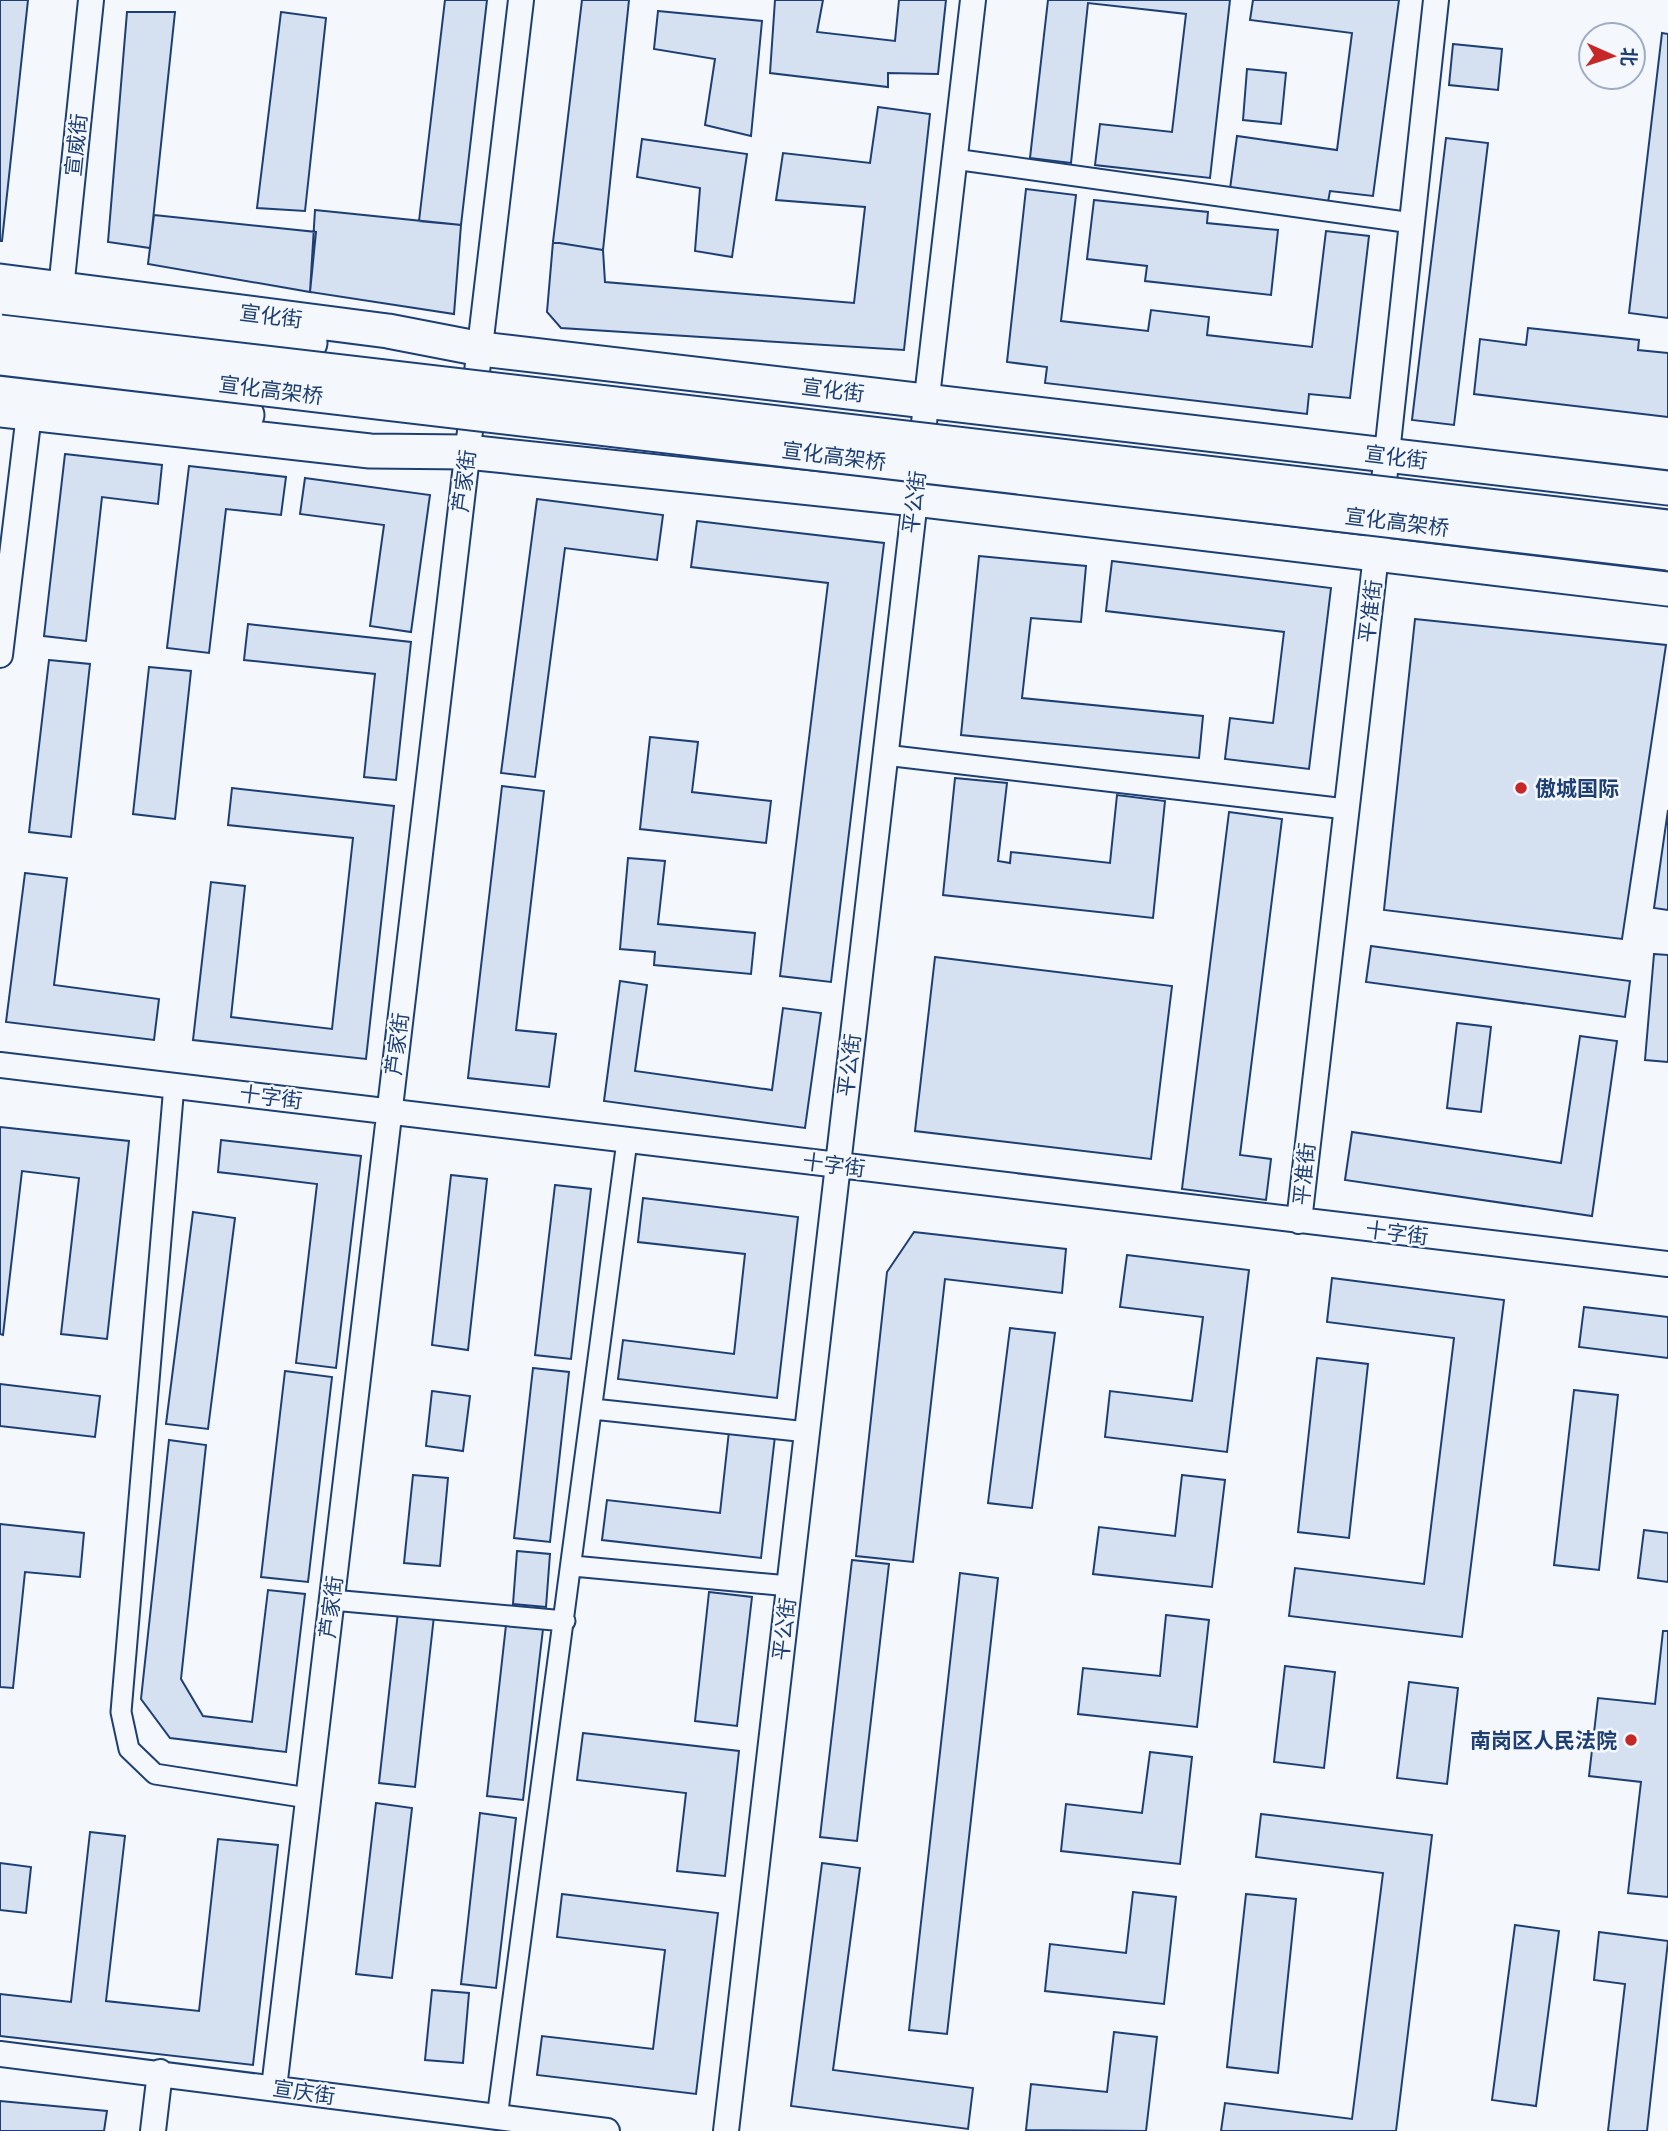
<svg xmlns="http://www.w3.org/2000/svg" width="1668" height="2131" font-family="Rubik,'Noto Sans SC',sans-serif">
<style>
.building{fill:#d5e0f0;stroke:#1d3f73;stroke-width:2}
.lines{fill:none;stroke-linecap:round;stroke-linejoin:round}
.minor-casing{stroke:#1d3f73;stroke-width:23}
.tertiary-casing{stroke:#1d3f73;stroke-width:28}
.trunk-casing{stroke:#1d3f73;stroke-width:37}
.minor{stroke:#f4f7fb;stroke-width:19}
.tertiary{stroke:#f4f7fb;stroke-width:24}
.trunk{stroke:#f4f7fb;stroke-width:33}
.trunk-bridge-casing{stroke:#1d3f73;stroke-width:37;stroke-linecap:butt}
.trunk-bridge{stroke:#f4f7fb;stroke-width:33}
.poi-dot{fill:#c62828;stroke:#f4f7fb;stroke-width:2.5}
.labels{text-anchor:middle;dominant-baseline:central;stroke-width:5;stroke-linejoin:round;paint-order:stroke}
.street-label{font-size:21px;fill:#1d3f73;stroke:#f4f7fb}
.poi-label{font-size:21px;font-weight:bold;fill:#1d3f73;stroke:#f4f7fb;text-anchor:start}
</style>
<rect width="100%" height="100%" fill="#f4f7fb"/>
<path class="building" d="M 0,0 L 28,0 L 2,241 L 0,241 Z
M 445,0 L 487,0 L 461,225 L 419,221 Z
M 582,0 L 629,0 L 603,250 L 553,242 Z
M 775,0 L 823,0 L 817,32 L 895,41 L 899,0 L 946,0 L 938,74 L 888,73 L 888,87 L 770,73 Z
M 1048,0 L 1230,0 L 1210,178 L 1095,165 L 1100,124 L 1172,132 L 1186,14 L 1088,3 L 1071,163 L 1030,158 Z
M 1253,0 L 1399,0 L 1373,196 L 1330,191 L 1328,202 L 1230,189 L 1237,136 L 1337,150 L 1352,33 L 1250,20 Z
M 658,11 L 762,21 L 751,136 L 705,125 L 715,59 L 654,49 Z
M 127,12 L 175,12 L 150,248 L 108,242 Z
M 281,12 L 326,18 L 305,211 L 257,208 Z
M 1662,33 L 1668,34 L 1668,318 L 1629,313 Z
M 1453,44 L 1502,49 L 1498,90 L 1449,85 Z
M 1247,69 L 1286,73 L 1281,124 L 1243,120 Z
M 878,107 L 930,114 L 904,350 L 561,328 L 547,312 L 553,242 L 603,250 L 605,282 L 854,303 L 865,207 L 776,200 L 783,153 L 870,163 Z
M 1446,138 L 1488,143 L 1454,425 L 1412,420 Z
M 642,139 L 747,154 L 732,257 L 695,251 L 700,188 L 637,177 Z
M 1026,189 L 1076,195 L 1061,321 L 1148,331 L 1151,310 L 1209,317 L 1207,335 L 1312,347 L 1326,231 L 1369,236 L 1350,398 L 1309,394 L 1307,414 L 1045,383 L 1047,367 L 1007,362 Z
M 1094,200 L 1208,212 L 1207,223 L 1278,230 L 1271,295 L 1145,281 L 1147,266 L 1087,259 Z
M 315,210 L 461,225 L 454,314 L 310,292 Z
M 154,215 L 316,232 L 310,292 L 148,264 Z
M 1528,328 L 1639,340 L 1638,350 L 1668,353 L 1668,417 L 1474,394 L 1480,339 L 1526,345 Z
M 65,454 L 162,465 L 158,504 L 102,497 L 86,641 L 44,636 Z
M 189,466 L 286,477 L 281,515 L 226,509 L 209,653 L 167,648 Z
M 305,478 L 430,495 L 411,632 L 370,626 L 384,525 L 300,514 Z
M 537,499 L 663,515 L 657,560 L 565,548 L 535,777 L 501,773 Z
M 697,521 L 884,543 L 831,982 L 780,976 L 828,583 L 691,567 Z
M 979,556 L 1086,566 L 1081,622 L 1031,618 L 1022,698 L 1203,716 L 1199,758 L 961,735 Z
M 1112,561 L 1331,588 L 1309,769 L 1225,759 L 1230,718 L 1273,723 L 1284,632 L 1106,611 Z
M 1415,619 L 1666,645 L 1622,939 L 1384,910 Z
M 248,624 L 411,642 L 396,780 L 364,777 L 375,674 L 244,660 Z
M 49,660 L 90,664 L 71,837 L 29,832 Z
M 149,667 L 191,671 L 175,819 L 133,814 Z
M 650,737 L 698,742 L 692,792 L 771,801 L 766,843 L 640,829 Z
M 955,778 L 1007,783 L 998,861 L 1010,863 L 1011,852 L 1110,863 L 1117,795 L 1165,801 L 1153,918 L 943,895 Z
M 502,786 L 544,791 L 516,1030 L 556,1034 L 549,1087 L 468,1078 Z
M 232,788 L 394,806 L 366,1059 L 193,1040 L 211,882 L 245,886 L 231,1017 L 332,1029 L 353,838 L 228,825 Z
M 1668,810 L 1668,910 L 1654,908 Z
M 1229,812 L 1282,819 L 1240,1155 L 1271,1159 L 1266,1200 L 1182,1189 Z
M 628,858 L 665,861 L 658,924 L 755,933 L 751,974 L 654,965 L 655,952 L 620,949 Z
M 25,873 L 67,878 L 54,985 L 159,999 L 154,1040 L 6,1022 Z
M 1371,946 L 1630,981 L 1625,1017 L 1366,982 Z
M 1654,954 L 1668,955 L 1668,1062 L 1645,1060 Z
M 935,957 L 1172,986 L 1151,1159 L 915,1131 Z
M 620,981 L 647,985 L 635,1071 L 772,1090 L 783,1008 L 821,1013 L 805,1128 L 604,1101 Z
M 1457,1023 L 1491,1027 L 1481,1112 L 1447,1108 Z
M 1580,1036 L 1617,1041 L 1592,1216 L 1345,1180 L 1352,1132 L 1561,1163 Z
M 0,1127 L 129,1141 L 107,1339 L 61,1334 L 79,1178 L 22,1171 L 3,1335 L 0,1334 Z
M 221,1140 L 361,1156 L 336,1368 L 296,1363 L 317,1184 L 218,1172 Z
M 451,1175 L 487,1179 L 468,1350 L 432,1345 Z
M 555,1185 L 591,1189 L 571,1359 L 535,1355 Z
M 643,1198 L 798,1217 L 777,1398 L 618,1379 L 623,1340 L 734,1354 L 745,1254 L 638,1242 Z
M 193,1212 L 235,1218 L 208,1429 L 166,1424 Z
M 914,1232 L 1066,1249 L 1062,1293 L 945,1279 L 913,1562 L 856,1556 L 887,1272 Z
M 1127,1255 L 1249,1270 L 1227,1452 L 1105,1437 L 1110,1391 L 1192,1401 L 1203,1317 L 1120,1307 Z
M 1332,1278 L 1504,1300 L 1462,1637 L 1289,1616 L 1295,1568 L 1424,1584 L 1454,1338 L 1327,1322 Z
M 1584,1307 L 1668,1317 L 1668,1358 L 1579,1347 Z
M 1010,1328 L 1055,1333 L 1032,1508 L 988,1503 Z
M 1317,1358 L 1368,1364 L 1349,1538 L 1298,1532 Z
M 533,1368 L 569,1372 L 550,1542 L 514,1538 Z
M 285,1371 L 332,1377 L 308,1582 L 261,1577 Z
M 0,1384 L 100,1396 L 95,1437 L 0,1426 Z
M 1574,1390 L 1618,1395 L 1599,1570 L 1554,1565 Z
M 432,1391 L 470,1396 L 463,1451 L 426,1446 Z
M 729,1431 L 775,1436 L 761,1558 L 602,1540 L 607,1500 L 720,1513 Z
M 169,1440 L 206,1445 L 181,1679 L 203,1716 L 252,1722 L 268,1590 L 305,1594 L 286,1752 L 170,1738 L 141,1699 Z
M 413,1475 L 448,1478 L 440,1566 L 404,1563 Z
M 1182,1475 L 1225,1480 L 1212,1587 L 1093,1574 L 1099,1527 L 1175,1536 Z
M 0,1524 L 84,1533 L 80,1577 L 25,1572 L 13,1688 L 0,1687 Z
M 1644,1530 L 1668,1533 L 1668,1582 L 1638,1578 Z
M 517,1551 L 550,1554 L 546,1607 L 513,1604 Z
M 852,1560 L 889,1564 L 857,1841 L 820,1837 Z
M 960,1573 L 998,1578 L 947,2034 L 909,2030 Z
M 709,1592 L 752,1597 L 737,1726 L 695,1721 Z
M 398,1612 L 434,1616 L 415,1787 L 379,1783 Z
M 1166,1615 L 1209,1620 L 1197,1727 L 1078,1714 L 1083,1668 L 1160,1676 Z
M 506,1625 L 543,1629 L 523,1800 L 487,1796 Z
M 1663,1631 L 1668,1631 L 1668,1897 L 1628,1893 L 1641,1782 L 1589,1776 L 1598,1698 L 1655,1704 Z
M 1285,1666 L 1335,1672 L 1324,1768 L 1274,1762 Z
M 1409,1682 L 1458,1688 L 1447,1784 L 1397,1778 Z
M 583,1733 L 739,1751 L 725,1876 L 677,1871 L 686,1793 L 577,1780 Z
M 1150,1752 L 1192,1757 L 1180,1864 L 1061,1851 L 1066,1804 L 1142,1813 Z
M 376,1803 L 412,1808 L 392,1978 L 356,1974 Z
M 480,1813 L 516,1818 L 496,1988 L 461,1984 Z
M 1261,1814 L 1432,1835 L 1396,2131 L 1221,2131 L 1225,2103 L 1352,2119 L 1383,1873 L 1256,1857 Z
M 90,1832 L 125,1836 L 106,2001 L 199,2011 L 218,1839 L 278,1845 L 253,2065 L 0,2036 L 0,1994 L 71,2002 Z
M 0,1863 L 31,1867 L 26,1913 L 0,1910 Z
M 822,1863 L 860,1868 L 833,2070 L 973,2088 L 968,2129 L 791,2106 Z
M 1133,1892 L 1176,1897 L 1164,2004 L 1045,1991 L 1050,1944 L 1126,1953 Z
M 562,1894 L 718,1913 L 696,2094 L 537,2075 L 542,2036 L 653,2049 L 665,1950 L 557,1937 Z
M 1246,1894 L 1296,1899 L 1278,2073 L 1227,2067 Z
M 1515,1925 L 1559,1931 L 1536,2106 L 1492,2100 Z
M 1599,1932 L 1668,1941 L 1647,2131 L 1608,2131 L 1625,1984 L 1594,1980 Z
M 432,1990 L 469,1993 L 463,2063 L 425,2060 Z
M 1114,2032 L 1157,2037 L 1146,2131 L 1026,2130 L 1031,2084 L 1107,2092 Z
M 0,2101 L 107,2111 L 104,2131 L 0,2131 Z"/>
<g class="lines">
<defs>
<path id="minor" d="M 954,159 L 1412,223
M 885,755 L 1346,809
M 174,1085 L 121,1712 L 129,1749 L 155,1774 L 308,1798
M 593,1409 L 807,1432
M 573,1566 L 789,1586
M 332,1600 L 565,1621
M 497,2118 L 627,1141"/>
<path id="tertiary" d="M 61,289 L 91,0
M 0,655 L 29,414
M 0,1065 L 1668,1264
M 1299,1221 L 1376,555 L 1436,0
M 0,2054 L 607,2131
M 274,2088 L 521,0
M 153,2131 L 160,2072
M 726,2131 L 973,0"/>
<path id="trunk" d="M 0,281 L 388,331 L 481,349 L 1668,488
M 0,309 L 310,343
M 0,384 L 247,415
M 0,410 L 370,451 L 467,452 L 915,499 L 1668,589"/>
</defs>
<use href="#minor" class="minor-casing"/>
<use href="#tertiary" class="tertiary-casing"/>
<use href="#trunk" class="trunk-casing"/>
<use href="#minor" class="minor"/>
<use href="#tertiary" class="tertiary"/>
<use href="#trunk" class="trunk"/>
<defs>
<path id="trunk-bridge" d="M 0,332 L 1668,527
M 0,358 L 1668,553"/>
</defs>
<use href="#trunk-bridge" class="trunk-bridge-casing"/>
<use href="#trunk-bridge" class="trunk-bridge"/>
</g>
<g class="poi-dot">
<circle cx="1521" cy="788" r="7"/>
<circle cx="1631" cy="1740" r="7"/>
</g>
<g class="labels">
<g class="street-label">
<text transform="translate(76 145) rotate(-84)">宣威街</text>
<text transform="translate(271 316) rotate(7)">宣化街</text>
<text transform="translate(271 390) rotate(7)">宣化高架桥</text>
<text transform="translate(833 390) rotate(7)">宣化街</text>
<text transform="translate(834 456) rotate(7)">宣化高架桥</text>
<text transform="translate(1396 457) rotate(7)">宣化街</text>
<text transform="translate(464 481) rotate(-83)">芦家街</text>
<text transform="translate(914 502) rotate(-83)">平公街</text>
<text transform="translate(1397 522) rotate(7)">宣化高架桥</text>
<text transform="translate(1370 611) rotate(-83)">平准街</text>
<text transform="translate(397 1044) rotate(-83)">芦家街</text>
<text transform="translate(849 1065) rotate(-83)">平公街</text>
<text transform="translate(271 1097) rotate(7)">十字街</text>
<text transform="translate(834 1165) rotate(7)">十字街</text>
<text transform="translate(1304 1174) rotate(-84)">平准街</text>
<text transform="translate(1397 1233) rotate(7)">十字街</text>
<text transform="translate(331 1607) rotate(-83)">芦家街</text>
<text transform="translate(784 1629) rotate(-83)">平公街</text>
<text transform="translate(304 2092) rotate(8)">宣庆街</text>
</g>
<g class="poi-label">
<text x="1535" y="788">傲城国际</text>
<text x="1617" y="1740" text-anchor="end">南岗区人民法院</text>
</g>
</g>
<g transform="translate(1612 56) rotate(93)"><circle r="33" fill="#f4f7fb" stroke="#9eadc5" stroke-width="2"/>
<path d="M0-5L12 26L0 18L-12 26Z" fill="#c62828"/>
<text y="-10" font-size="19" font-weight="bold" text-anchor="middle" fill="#1d3f73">北</text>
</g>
</svg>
